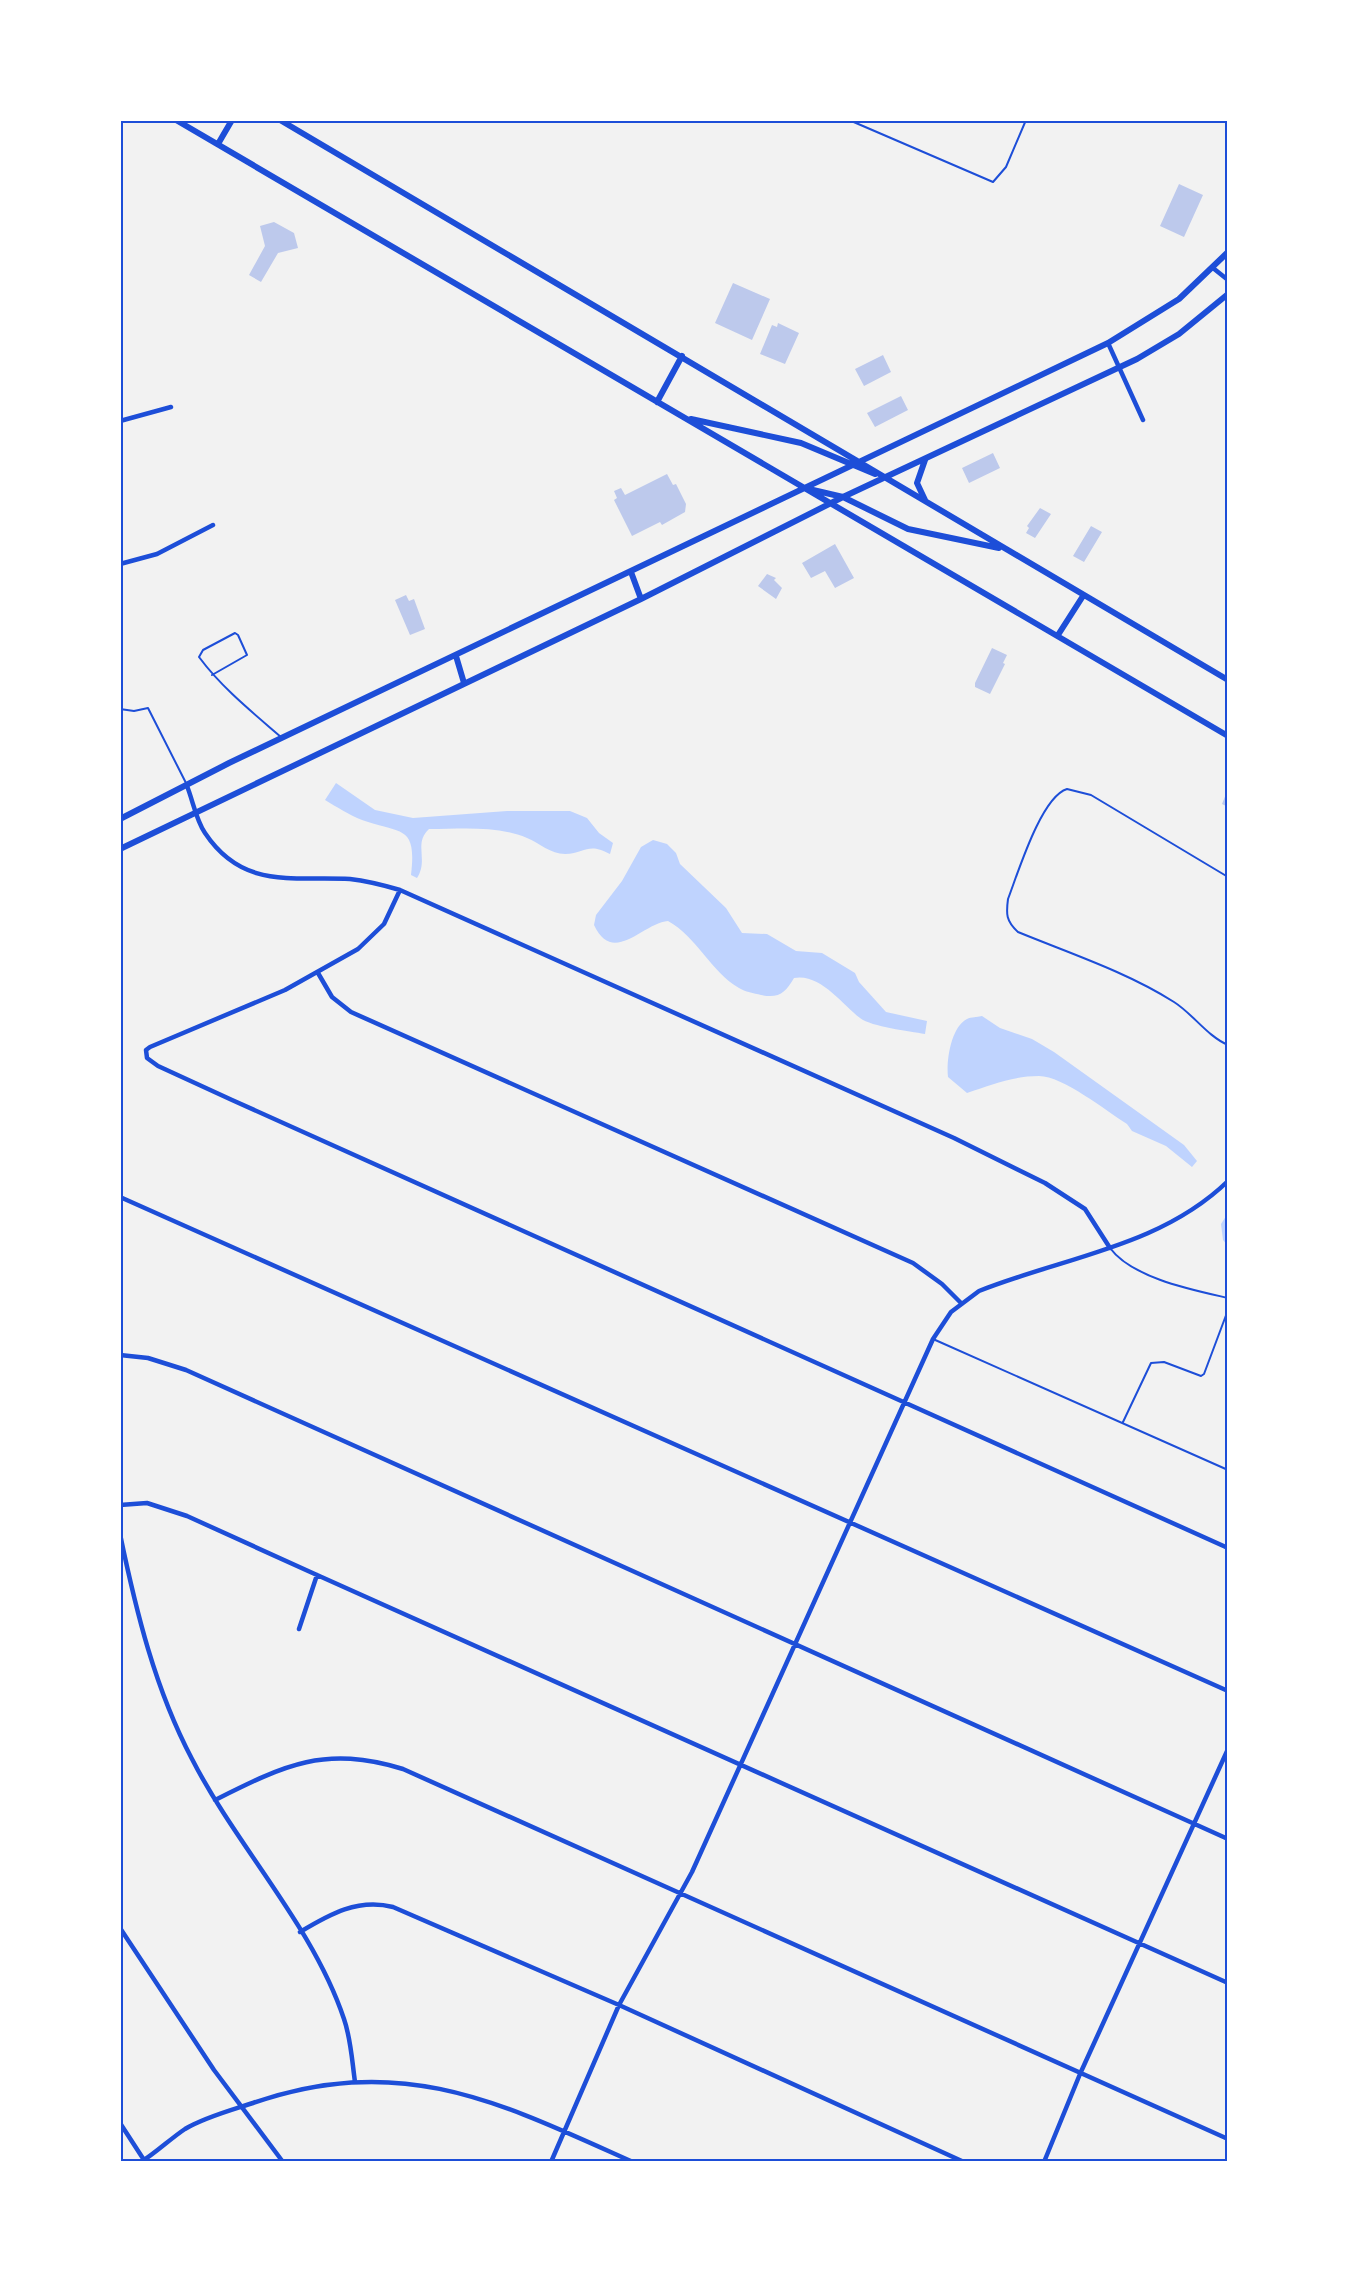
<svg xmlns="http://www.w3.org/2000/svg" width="1348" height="2282" font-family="'PT Sans',sans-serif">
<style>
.water{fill:#bfd3fe}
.building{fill:#bdc9ec}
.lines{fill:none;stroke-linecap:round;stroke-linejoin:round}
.service{stroke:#1d4ed8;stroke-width:2}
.minor{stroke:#1d4ed8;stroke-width:4.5}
.secondary{stroke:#1d4ed8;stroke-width:6}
.neatline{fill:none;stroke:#1d4ed8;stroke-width:2}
</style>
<rect width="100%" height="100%" fill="#f2f2f2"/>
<path class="water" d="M 336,783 L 375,810 L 413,818 L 507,811 L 570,811 L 587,818 L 599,833 L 613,843 L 610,854 C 588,842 586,853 565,854 C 551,854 539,843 527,838 C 496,825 461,829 429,829 C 413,844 429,859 417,878 L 411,875 C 417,824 401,834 362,820 C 349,815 337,807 325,800 Z
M 653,840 L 667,844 L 676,853 L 680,864 L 726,908 L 742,933 L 767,934 L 796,951 L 822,953 L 855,973 L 859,982 L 886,1012 L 927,1021 L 925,1034 C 909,1031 872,1027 860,1018 C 842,1004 820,973 794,978 C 786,992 779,999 761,995 C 754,993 745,992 739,988 C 711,972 697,937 668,921 C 643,923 613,966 594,925 L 596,915 L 622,881 L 641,847 Z
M 982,1016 L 1000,1028 L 1032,1039 L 1054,1052 L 1184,1145 L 1197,1161 L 1192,1167 L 1166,1146 L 1132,1131 L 1127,1124 C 1106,1111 1063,1076 1039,1076 C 1014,1076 991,1085 967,1093 L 948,1077 C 946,1061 951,1027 967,1019 C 971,1017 978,1017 982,1016 Z
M 1228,1213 L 1228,1246 L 1223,1240 L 1221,1224 Z"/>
<path class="building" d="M 1179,184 L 1203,195 L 1184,237 L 1160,226 Z
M 274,222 L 294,233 L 298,248 L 278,253 L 261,282 L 249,275 L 265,246 L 260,226 Z
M 733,283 L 770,299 L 752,340 L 715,323 Z
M 778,323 L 799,333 L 785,364 L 760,354 L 772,325 L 777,327 Z
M 883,355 L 891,372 L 864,386 L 855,369 Z
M 901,396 L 908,410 L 875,427 L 867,413 Z
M 993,453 L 1000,468 L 969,483 L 962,468 Z
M 667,474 L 673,485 L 676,484 L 686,504 L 685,512 L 662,525 L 660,522 L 632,536 L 614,500 L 617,498 L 614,491 L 621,488 L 625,495 Z
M 1040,508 L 1051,514 L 1035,538 L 1026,533 L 1029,528 L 1027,526 Z
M 1091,526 L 1102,532 L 1084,562 L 1073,556 Z
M 835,544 L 854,578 L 835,588 L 825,571 L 811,578 L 802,563 Z
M 767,574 L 776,578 L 774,580 L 782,588 L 776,599 L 758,586 Z
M 406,595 L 409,601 L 414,599 L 425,629 L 410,635 L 395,600 Z
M 992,648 L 1007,655 L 1003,663 L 1005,664 L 990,694 L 975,687 L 975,683 Z
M 1228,789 L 1228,807 L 1222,804 Z"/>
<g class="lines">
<path class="service" d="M 849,120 L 993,182 L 1006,167 L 1026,120
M 212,675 L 247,655 L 238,635 L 235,633 L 203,650 L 199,657 C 222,688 252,712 281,737
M 120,709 L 134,711 L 148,708 L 186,783
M 1228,877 L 1091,795 L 1067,789 C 1041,797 1018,873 1008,899 C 1006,914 1006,921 1018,932 C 1069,953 1127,972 1174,1002 C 1193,1014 1207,1036 1228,1045
M 1110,1248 C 1132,1278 1193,1290 1228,1298
M 933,1339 L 1228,1470
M 1123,1422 L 1151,1363 L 1164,1362 L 1201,1376 L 1204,1374 L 1228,1310"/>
<path class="minor" d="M 1213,268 L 1228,280
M 1108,343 L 1143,420
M 120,421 L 171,407
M 120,564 L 157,554 L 213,525
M 187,786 C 193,801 196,820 205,833 C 243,890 293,876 350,879 C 368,881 383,885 400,890 L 954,1138 L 1045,1183 L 1085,1209 L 1110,1248
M 400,890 L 384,924 L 358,949 L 285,990 L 150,1047 L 146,1050 L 147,1058 L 158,1066 L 232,1100 L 1228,1548
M 318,973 L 332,997 L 351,1012 L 913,1263 L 942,1284 L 961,1303
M 120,1197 L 1228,1691
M 120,1355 L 148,1358 L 186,1370 L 1228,1839
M 120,1505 L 147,1503 L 187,1516 L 317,1575 L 1228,1983
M 120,1534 C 136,1611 155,1689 192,1759 C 237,1847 313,1926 344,2019 C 351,2039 352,2061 355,2082
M 299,1629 L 317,1575
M 215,1800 C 285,1765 324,1745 403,1769 L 1228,2139
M 120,1928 L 214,2070 L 283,2162
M 300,1932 C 330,1914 358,1898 393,1907 L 619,2005 L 964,2162
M 120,2123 L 144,2160
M 141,2162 C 157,2152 170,2139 185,2129 C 205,2117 232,2110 253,2103 C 402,2052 499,2102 633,2162
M 551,2162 L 619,2005 L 692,1872 L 933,1339 L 951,1312 L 979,1291 C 1064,1257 1160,1247 1228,1181
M 1044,2162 L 1080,2074 L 1228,1749"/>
<path class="secondary" d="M 176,120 L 1228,736
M 280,120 L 1228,680
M 218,144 L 232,120
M 657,402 L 682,356
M 691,419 L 801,443 L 875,474
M 925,460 L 917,483 L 925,500
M 813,490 L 843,497 L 908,529 L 999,548
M 631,572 L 641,599
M 1058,635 L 1083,596
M 456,656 L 464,683
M 120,819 L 229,763 L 1108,343 L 1179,299 L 1228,252
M 120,849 L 641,599 L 843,497 L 1137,359 L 1179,334 L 1228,294"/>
</g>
<rect width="1348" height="2282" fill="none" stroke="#ffffff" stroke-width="243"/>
<rect x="122" y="122" width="1104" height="2038" class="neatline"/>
</svg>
